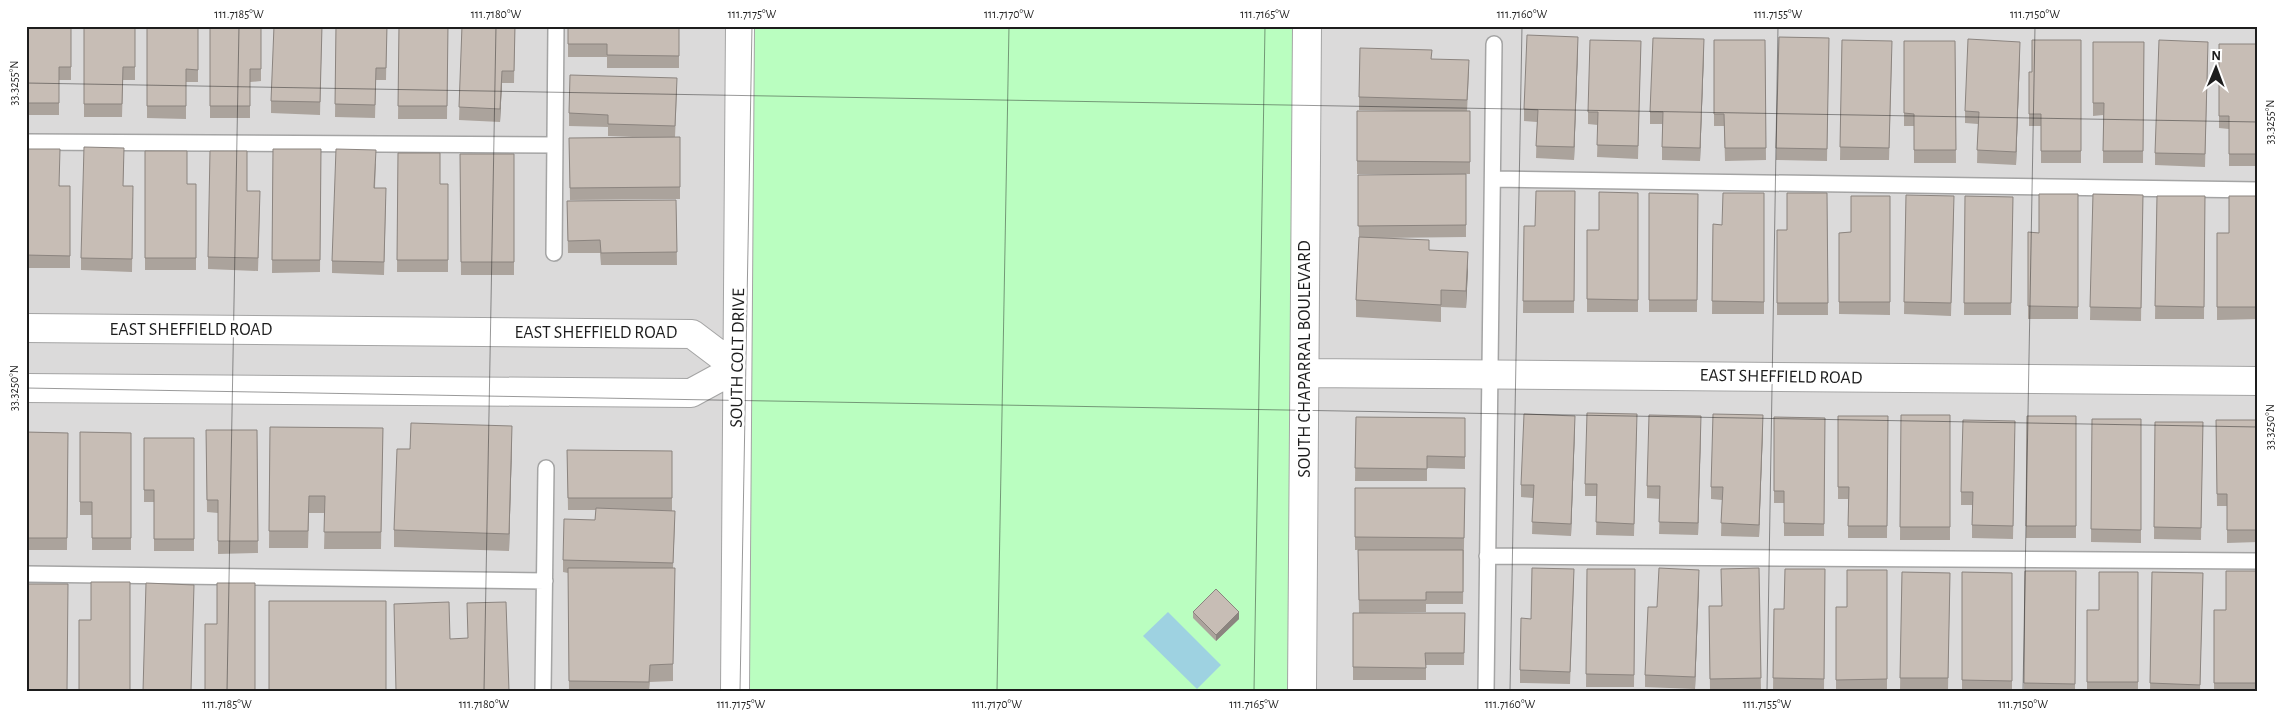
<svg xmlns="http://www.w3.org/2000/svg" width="2284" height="717" font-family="'Alegreya Sans',sans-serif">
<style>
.residential{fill:#dbdada}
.park{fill:#bafec0}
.water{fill:#9ed2e1}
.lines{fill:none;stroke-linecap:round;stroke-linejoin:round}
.lane-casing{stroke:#a4a4a4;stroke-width:18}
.street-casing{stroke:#a4a4a4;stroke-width:30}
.lane{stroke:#fff;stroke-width:15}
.street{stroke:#fff;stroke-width:28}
.wall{fill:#aba39c}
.shaded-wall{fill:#8b847f}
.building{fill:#c7bdb5;stroke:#8b847f}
.ticks{fill:none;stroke:#1d1d1d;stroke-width:1;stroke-opacity:0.45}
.labels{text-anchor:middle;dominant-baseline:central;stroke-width:5;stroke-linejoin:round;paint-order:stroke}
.street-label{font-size:18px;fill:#1d1d1d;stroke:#fff}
.neatline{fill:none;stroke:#1d1d1d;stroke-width:2}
.ticks-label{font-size:12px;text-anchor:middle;fill:#1d1d1d}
</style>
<rect width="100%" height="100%" fill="#efebe2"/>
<path class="residential" d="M 26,26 L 2258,26 L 2258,691 L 26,691 Z"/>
<path class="park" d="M 754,26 L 1293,26 L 1289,691 L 748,691 Z"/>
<path class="water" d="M 1168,612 L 1221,665 L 1197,689 L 1143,636 Z"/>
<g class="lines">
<defs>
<path id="lane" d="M 26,142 L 555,145
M 1493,179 L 2258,190
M 554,253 L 556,26
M 1487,556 L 2258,561
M 26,574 L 545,581
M 543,691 L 546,468
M 1486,691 L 1494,44"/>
<path id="street" d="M 26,328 L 692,334 L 737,368 L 691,393 L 26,388
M 1305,373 L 2258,381
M 735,691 L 740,26
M 1302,691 L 1307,26"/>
</defs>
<use href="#lane" class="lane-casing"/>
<use href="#street" class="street-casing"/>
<use href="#lane" class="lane"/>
<use href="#street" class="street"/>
</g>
<path class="wall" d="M 26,26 L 71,26 L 71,80 L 59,80 L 59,115 L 26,115 Z
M 84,26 L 135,26 L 135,80 L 123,80 L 122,117 L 84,117 Z
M 147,26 L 198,26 L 198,82 L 186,82 L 186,119 L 147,118 Z
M 210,26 L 261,26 L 261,81 L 250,82 L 250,118 L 210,118 Z
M 322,26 L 320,115 L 271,113 L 271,101 Z
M 336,26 L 387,26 L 386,80 L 376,80 L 375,118 L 335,117 Z
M 399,26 L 448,26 L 447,119 L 398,119 Z
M 462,26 L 515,26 L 514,83 L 502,83 L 500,122 L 459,120 Z
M 568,26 L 679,26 L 679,68 L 607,68 L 607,57 L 568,57 Z
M 1779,37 L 1829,38 L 1827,161 L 1776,160 Z
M 1714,40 L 1765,40 L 1766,160 L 1725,161 L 1724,126 L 1714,126 Z
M 1842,40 L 1892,54 L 1889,160 L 1840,160 Z
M 2081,40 L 2081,163 L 2041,163 L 2041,126 L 2029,126 L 2029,72 L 2032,72 Z
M 1641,41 L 1638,159 L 1597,157 L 1598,125 L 1588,124 L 1588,112 Z
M 1904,41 L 1955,41 L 1956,163 L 1914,163 L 1914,126 L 1904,126 Z
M 2093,42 L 2144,42 L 2143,163 L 2103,163 L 2103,115 L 2093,116 Z
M 2219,44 L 2258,44 L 2258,166 L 2229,166 L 2229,129 L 2219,128 Z
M 1578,49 L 1574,160 L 1536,158 L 1537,122 L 1524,121 L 1524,109 Z
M 1704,52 L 1700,161 L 1662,160 L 1662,124 L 1650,124 L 1650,112 Z
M 2208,54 L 2205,167 L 2155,165 L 2155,153 Z
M 2020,55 L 2016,165 L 1977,163 L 1978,124 L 1965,123 L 1965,111 Z
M 1432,59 L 1469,72 L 1467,111 L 1470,111 L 1470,174 L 1357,174 L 1357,111 L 1404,111 L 1359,110 L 1359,97 Z
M 677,90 L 675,137 L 680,137 L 680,199 L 570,200 L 569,138 L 657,138 L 608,136 L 608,127 L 569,126 L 569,113 Z
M 26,149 L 60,186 L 70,186 L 70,268 L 26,268 Z
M 273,149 L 321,149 L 320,272 L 272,273 Z
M 145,151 L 187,184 L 196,184 L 196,270 L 145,270 Z
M 398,153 L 440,184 L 448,184 L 448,272 L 397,272 Z
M 460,154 L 514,154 L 514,275 L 461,275 Z
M 124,160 L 123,186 L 133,198 L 132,272 L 81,270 L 81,258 Z
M 376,162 L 375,188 L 386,200 L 384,275 L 332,273 L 332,261 Z
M 1466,174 L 1466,237 L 1380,238 L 1429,250 L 1468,269 L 1466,308 L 1441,307 L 1441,322 L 1356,317 L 1356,300 L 1359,238 L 1358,175 Z
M 1575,191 L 1574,313 L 1523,313 L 1524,226 L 1535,226 Z
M 1638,193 L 1638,312 L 1587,312 L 1587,230 L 1599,230 Z
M 1649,193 L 1698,194 L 1697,312 L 1649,312 Z
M 1764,193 L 1764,314 L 1712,314 L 1713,224 L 1722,225 Z
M 1827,193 L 1828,315 L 1777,315 L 1777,230 L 1787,230 Z
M 2078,194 L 2078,319 L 2028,319 L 2028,232 L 2039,233 Z
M 2093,194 L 2143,195 L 2141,321 L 2090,320 Z
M 1906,195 L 1954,209 L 1951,316 L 1904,314 Z
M 1890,196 L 1890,315 L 1839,314 L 1839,233 L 1851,232 Z
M 1965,196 L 2013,197 L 2011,315 L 1964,315 Z
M 2157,196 L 2205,196 L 2204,319 L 2155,319 Z
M 2258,196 L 2258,319 L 2217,320 L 2217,233 L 2229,233 Z
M 676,200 L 677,265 L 601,265 L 600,253 L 568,253 L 567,201 Z
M 260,204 L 258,271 L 208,269 L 208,257 Z
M 1901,415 L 1950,415 L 1950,540 L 1900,540 Z
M 1838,416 L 1888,416 L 1887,538 L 1848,538 L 1848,499 L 1838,499 Z
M 2027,416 L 2076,416 L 2076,538 L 2026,538 Z
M 1356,417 L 1465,418 L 1465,469 L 1427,468 L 1427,481 L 1355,481 Z
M 1774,417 L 1825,418 L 1824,536 L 1784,536 L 1784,503 L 1774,503 Z
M 2092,419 L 2141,419 L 2141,543 L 2091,542 Z
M 2216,420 L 2258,420 L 2258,542 L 2227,543 L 2227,506 L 2217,506 Z
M 2155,422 L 2203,422 L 2201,540 L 2154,539 Z
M 270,427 L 383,428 L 381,549 L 324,549 L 325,513 L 309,513 L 308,548 L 269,548 Z
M 1637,427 L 1634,536 L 1596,535 L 1597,496 L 1585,496 L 1585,484 Z
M 1575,428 L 1571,536 L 1532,534 L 1533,498 L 1521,497 L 1521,485 Z
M 1763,428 L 1759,537 L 1721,536 L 1722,500 L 1711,499 L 1711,487 Z
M 1701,429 L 1698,535 L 1659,534 L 1660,499 L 1647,498 L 1647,486 Z
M 206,430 L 257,430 L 258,553 L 218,554 L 218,513 L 207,512 Z
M 26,432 L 68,433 L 67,550 L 27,550 L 27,519 L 26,519 Z
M 80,432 L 131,433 L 131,550 L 92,550 L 92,515 L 80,515 Z
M 2015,433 L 2013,539 L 1972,538 L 1972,505 L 1961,505 L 1961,492 Z
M 144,438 L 194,438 L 194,551 L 154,551 L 154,502 L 144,502 Z
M 512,443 L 509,551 L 394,547 L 394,530 L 410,449 Z
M 567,450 L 672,451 L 672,511 L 675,523 L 673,568 L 673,681 L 650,682 L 649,691 L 569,691 L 568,573 L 563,572 L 563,560 L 595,520 L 596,510 L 568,510 Z
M 1355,488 L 1465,488 L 1463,604 L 1426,604 L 1426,612 L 1359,613 L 1358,550 L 1432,550 L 1355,550 Z
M 1759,568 L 1761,691 L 1710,691 L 1709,606 L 1721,606 Z
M 1587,569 L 1635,569 L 1634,687 L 1586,687 Z
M 1825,569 L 1824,691 L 1773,691 L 1774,609 L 1784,609 Z
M 1887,570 L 1887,691 L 1836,691 L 1836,607 L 1847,607 Z
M 2025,571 L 2076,571 L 2075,691 L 2024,691 Z
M 2258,571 L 2258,691 L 2214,691 L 2214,610 L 2226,610 Z
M 1902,572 L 1950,573 L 1948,691 L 1900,690 Z
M 1962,572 L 2012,573 L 2012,691 L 1962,691 Z
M 2138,572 L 2138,691 L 2087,691 L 2087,610 L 2099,610 Z
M 2152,572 L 2203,573 L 2200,691 L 2150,691 Z
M 1574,582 L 1570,684 L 1520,683 L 1520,670 L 1531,619 Z
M 1699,583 L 1695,689 L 1645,687 L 1645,675 L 1657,607 Z
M 1193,612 L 1239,619 L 1216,641 L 1193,618 Z
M 1353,613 L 1465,613 L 1464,665 L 1426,665 L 1426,680 L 1353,680 Z"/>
<path class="shaded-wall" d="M 1578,37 L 1578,49 L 1574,160 L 1574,147 Z
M 1704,39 L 1704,52 L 1700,161 L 1700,148 Z
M 2020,42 L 2020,55 L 2016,165 L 2016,152 Z
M 502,71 L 502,83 L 500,122 L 500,109 Z
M 1468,252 L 1468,269 L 1466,308 L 1466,291 Z
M 1763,415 L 1763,428 L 1759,537 L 1759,525 Z
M 1575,416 L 1575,428 L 1571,536 L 1571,524 Z
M 1701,416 L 1701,429 L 1698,535 L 1698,523 Z
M 512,426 L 512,443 L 509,551 L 509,534 Z
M 1699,570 L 1699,583 L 1695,689 L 1695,677 Z
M 1239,612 L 1239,619 L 1216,641 L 1216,635 Z"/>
<path class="building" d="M 26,26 L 71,26 L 71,67 L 59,67 L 59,103 L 26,103 Z
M 84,26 L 135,26 L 135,67 L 123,67 L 122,104 L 84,104 Z
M 147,26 L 198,26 L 198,70 L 186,69 L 186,106 L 147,106 Z
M 210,26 L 261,26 L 261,69 L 250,69 L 250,106 L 210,106 Z
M 274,26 L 322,26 L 320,102 L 271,101 Z
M 336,26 L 387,26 L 386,68 L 376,68 L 375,105 L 335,104 Z
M 399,26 L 448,26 L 447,106 L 398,106 Z
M 462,26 L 515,26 L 514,71 L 502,71 L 500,109 L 459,107 Z
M 568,26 L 679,26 L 679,56 L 607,55 L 607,44 L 568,44 Z
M 1527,35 L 1578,37 L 1574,147 L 1536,146 L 1538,110 L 1524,109 Z
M 1779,37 L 1829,38 L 1827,149 L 1776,148 Z
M 1653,38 L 1704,39 L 1700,148 L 1662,147 L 1663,112 L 1650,112 Z
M 1968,39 L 2020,42 L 2016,152 L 1977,150 L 1979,112 L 1965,111 Z
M 1590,40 L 1641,41 L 1638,146 L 1597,145 L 1598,112 L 1588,112 Z
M 1714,40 L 1765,40 L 1766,148 L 1725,148 L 1724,114 L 1714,114 Z
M 1842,40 L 1892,41 L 1889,148 L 1840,147 Z
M 2032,40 L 2081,40 L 2081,151 L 2041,151 L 2041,114 L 2029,114 L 2029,72 L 2032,72 Z
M 2159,40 L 2208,42 L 2205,154 L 2155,153 Z
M 1904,41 L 1955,41 L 1956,150 L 1914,150 L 1914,114 L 1904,113 Z
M 2093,42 L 2144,42 L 2143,151 L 2103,151 L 2104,103 L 2093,103 Z
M 2219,44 L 2258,44 L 2258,154 L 2229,154 L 2229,116 L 2219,116 Z
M 1360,48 L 1432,50 L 1431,59 L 1469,60 L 1467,100 L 1359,97 Z
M 570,75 L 677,78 L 675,126 L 608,124 L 608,115 L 569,113 Z
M 1357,111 L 1470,111 L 1470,162 L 1357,161 Z
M 680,137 L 680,187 L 570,188 L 569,138 Z
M 84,147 L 124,148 L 123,186 L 133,186 L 132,259 L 81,258 Z
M 26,149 L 60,149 L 59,186 L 70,186 L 70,256 L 26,255 Z
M 273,149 L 321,149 L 320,260 L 272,260 Z
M 336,149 L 376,150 L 374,188 L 386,188 L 384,262 L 332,261 Z
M 145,151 L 187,151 L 187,184 L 196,184 L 196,258 L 145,258 Z
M 210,151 L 247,151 L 247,191 L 260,191 L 258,258 L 208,257 Z
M 398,153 L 440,153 L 440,184 L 448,184 L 448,260 L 397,260 Z
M 460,154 L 514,154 L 514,262 L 461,262 Z
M 1466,174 L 1466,225 L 1358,226 L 1358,175 Z
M 1536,191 L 1575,191 L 1574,301 L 1523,301 L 1524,226 L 1535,226 Z
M 1599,192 L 1638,193 L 1638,300 L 1587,299 L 1587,230 L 1599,230 Z
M 1649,193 L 1698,194 L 1697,300 L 1649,300 Z
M 1723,193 L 1764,193 L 1764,302 L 1712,301 L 1713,224 L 1722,225 Z
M 1787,193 L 1827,193 L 1828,303 L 1777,303 L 1777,230 L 1787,230 Z
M 2039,194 L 2078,194 L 2078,307 L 2028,306 L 2028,232 L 2039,233 Z
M 2093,194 L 2143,195 L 2141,308 L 2090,307 Z
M 1906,195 L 1954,196 L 1951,303 L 1904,302 Z
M 1851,196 L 1890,196 L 1890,302 L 1839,302 L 1839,233 L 1851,232 Z
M 1965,196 L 2013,197 L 2011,303 L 1964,303 Z
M 2157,196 L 2205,196 L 2204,307 L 2155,306 Z
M 2229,196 L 2258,196 L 2258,307 L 2217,307 L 2217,233 L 2229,233 Z
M 676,200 L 677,252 L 601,253 L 600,240 L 568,241 L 567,201 Z
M 1359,237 L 1429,240 L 1429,250 L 1468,252 L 1466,291 L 1441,290 L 1441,305 L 1356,300 Z
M 1587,413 L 1637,414 L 1634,524 L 1596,522 L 1597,484 L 1585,484 Z
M 1524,414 L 1575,416 L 1571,524 L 1532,522 L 1534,485 L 1521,485 Z
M 1713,414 L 1763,415 L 1759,525 L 1721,523 L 1723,487 L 1711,487 Z
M 1649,415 L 1701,416 L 1698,523 L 1659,522 L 1660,486 L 1647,486 Z
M 1901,415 L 1950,415 L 1950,527 L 1900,527 Z
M 1838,416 L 1888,416 L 1887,526 L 1848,526 L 1849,487 L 1838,487 Z
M 2027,416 L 2076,416 L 2076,526 L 2026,526 Z
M 1356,417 L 1465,418 L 1465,457 L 1427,456 L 1427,469 L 1355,468 Z
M 1774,417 L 1825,418 L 1824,524 L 1784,523 L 1784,491 L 1774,491 Z
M 2092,419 L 2141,419 L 2141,530 L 2091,529 Z
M 1963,420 L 2015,421 L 2013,526 L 1972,525 L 1973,492 L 1961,492 Z
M 2216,420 L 2258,420 L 2258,530 L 2227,530 L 2227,494 L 2217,494 Z
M 2155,422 L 2203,422 L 2201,528 L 2154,527 Z
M 411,423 L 512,426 L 509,534 L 394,530 L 397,449 L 410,449 Z
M 270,427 L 383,428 L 381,532 L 324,532 L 325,496 L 309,496 L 308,531 L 269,531 Z
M 206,430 L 257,430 L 258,541 L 218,541 L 218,500 L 207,500 Z
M 26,432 L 68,433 L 67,538 L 27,538 L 28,506 L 26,506 Z
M 80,432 L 131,433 L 131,538 L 92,538 L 92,502 L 80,502 Z
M 144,438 L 194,438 L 194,539 L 154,539 L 154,490 L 144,490 Z
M 567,450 L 672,451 L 672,498 L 568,498 Z
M 1355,488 L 1465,488 L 1464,538 L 1355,537 Z
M 596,508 L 675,511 L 673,563 L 563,560 L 564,519 L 595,520 Z
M 1358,550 L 1463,550 L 1463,592 L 1426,592 L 1426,600 L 1359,600 Z
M 568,568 L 675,568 L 673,664 L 650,665 L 649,682 L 569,681 Z
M 1532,568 L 1574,569 L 1570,672 L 1520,670 L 1521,618 L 1531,619 Z
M 1659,568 L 1699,570 L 1695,677 L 1645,675 L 1648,607 L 1657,607 Z
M 1759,568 L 1761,678 L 1710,679 L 1709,606 L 1722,606 L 1721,569 Z
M 1587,569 L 1635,569 L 1634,675 L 1586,674 Z
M 1785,569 L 1825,569 L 1824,679 L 1773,678 L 1774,609 L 1784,609 Z
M 1847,570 L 1887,570 L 1887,679 L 1836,680 L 1836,607 L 1847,607 Z
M 2025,571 L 2076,571 L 2075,684 L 2024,683 Z
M 2226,571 L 2258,571 L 2258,683 L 2214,683 L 2214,610 L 2226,610 Z
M 1902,572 L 1950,573 L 1948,678 L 1900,678 Z
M 1962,572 L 2012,573 L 2012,681 L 1962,680 Z
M 2099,572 L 2138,572 L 2138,682 L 2087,682 L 2087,610 L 2099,610 Z
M 2152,572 L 2203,573 L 2200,685 L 2150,683 Z
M 91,582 L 130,582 L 130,691 L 79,691 L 79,620 L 91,620 Z
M 146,583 L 194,585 L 191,691 L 143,691 Z
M 217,583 L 255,583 L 255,691 L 205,691 L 205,624 L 217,624 Z
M 26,584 L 68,584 L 67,691 L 26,691 Z
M 1216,589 L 1239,612 L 1216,635 L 1193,612 Z
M 269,601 L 386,601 L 386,691 L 269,691 Z
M 449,602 L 450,639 L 468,638 L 467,603 L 506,602 L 509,691 L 396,691 L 394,604 Z
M 1353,613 L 1465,613 L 1464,653 L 1425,653 L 1426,668 L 1353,667 Z"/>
<path class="ticks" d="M 26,83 L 2258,122M 26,388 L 2258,427M 227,691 L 239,26M 484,691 L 496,26M 740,691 L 752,26M 997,691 L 1009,26M 1254,691 L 1265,26M 1510,691 L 1522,26M 1767,691 L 1778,26M 2023,691 L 2035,26"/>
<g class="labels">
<g class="street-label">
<text x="191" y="330">EAST SHEFFIELD ROAD</text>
<text x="596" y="333">EAST SHEFFIELD ROAD</text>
<text transform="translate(738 358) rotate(-89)">SOUTH COLT DRIVE</text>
<text transform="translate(1305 359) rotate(-90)">SOUTH CHAPARRAL BOULEVARD</text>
<text transform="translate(1781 377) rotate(1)">EAST SHEFFIELD ROAD</text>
</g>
</g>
<rect width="2284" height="717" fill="none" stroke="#ffffff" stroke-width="55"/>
<g transform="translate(2216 68) rotate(1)" stroke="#ffffff" stroke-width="4" paint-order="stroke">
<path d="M0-4L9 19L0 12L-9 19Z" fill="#1d1d1d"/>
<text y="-8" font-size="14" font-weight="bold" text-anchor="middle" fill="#1d1d1d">N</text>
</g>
<rect x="28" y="28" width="2228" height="662" class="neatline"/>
<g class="ticks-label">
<text x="239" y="18">111.7185°W</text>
<text x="496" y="18">111.7180°W</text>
<text x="752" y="18">111.7175°W</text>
<text x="1009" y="18">111.7170°W</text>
<text x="1265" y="18">111.7165°W</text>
<text x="1522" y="18">111.7160°W</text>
<text x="1778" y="18">111.7155°W</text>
<text x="2035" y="18">111.7150°W</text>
<text transform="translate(14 83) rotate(-90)" y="4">33.3255°N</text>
<text transform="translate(2270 122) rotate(-90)" y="4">33.3255°N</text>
<text transform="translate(14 388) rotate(-90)" y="4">33.3250°N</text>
<text transform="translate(2270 427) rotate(-90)" y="4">33.3250°N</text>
<text x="227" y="708">111.7185°W</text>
<text x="484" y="708">111.7180°W</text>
<text x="741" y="708">111.7175°W</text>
<text x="997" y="708">111.7170°W</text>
<text x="1254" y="708">111.7165°W</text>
<text x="1510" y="708">111.7160°W</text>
<text x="1767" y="708">111.7155°W</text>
<text x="2023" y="708">111.7150°W</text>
</g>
</svg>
